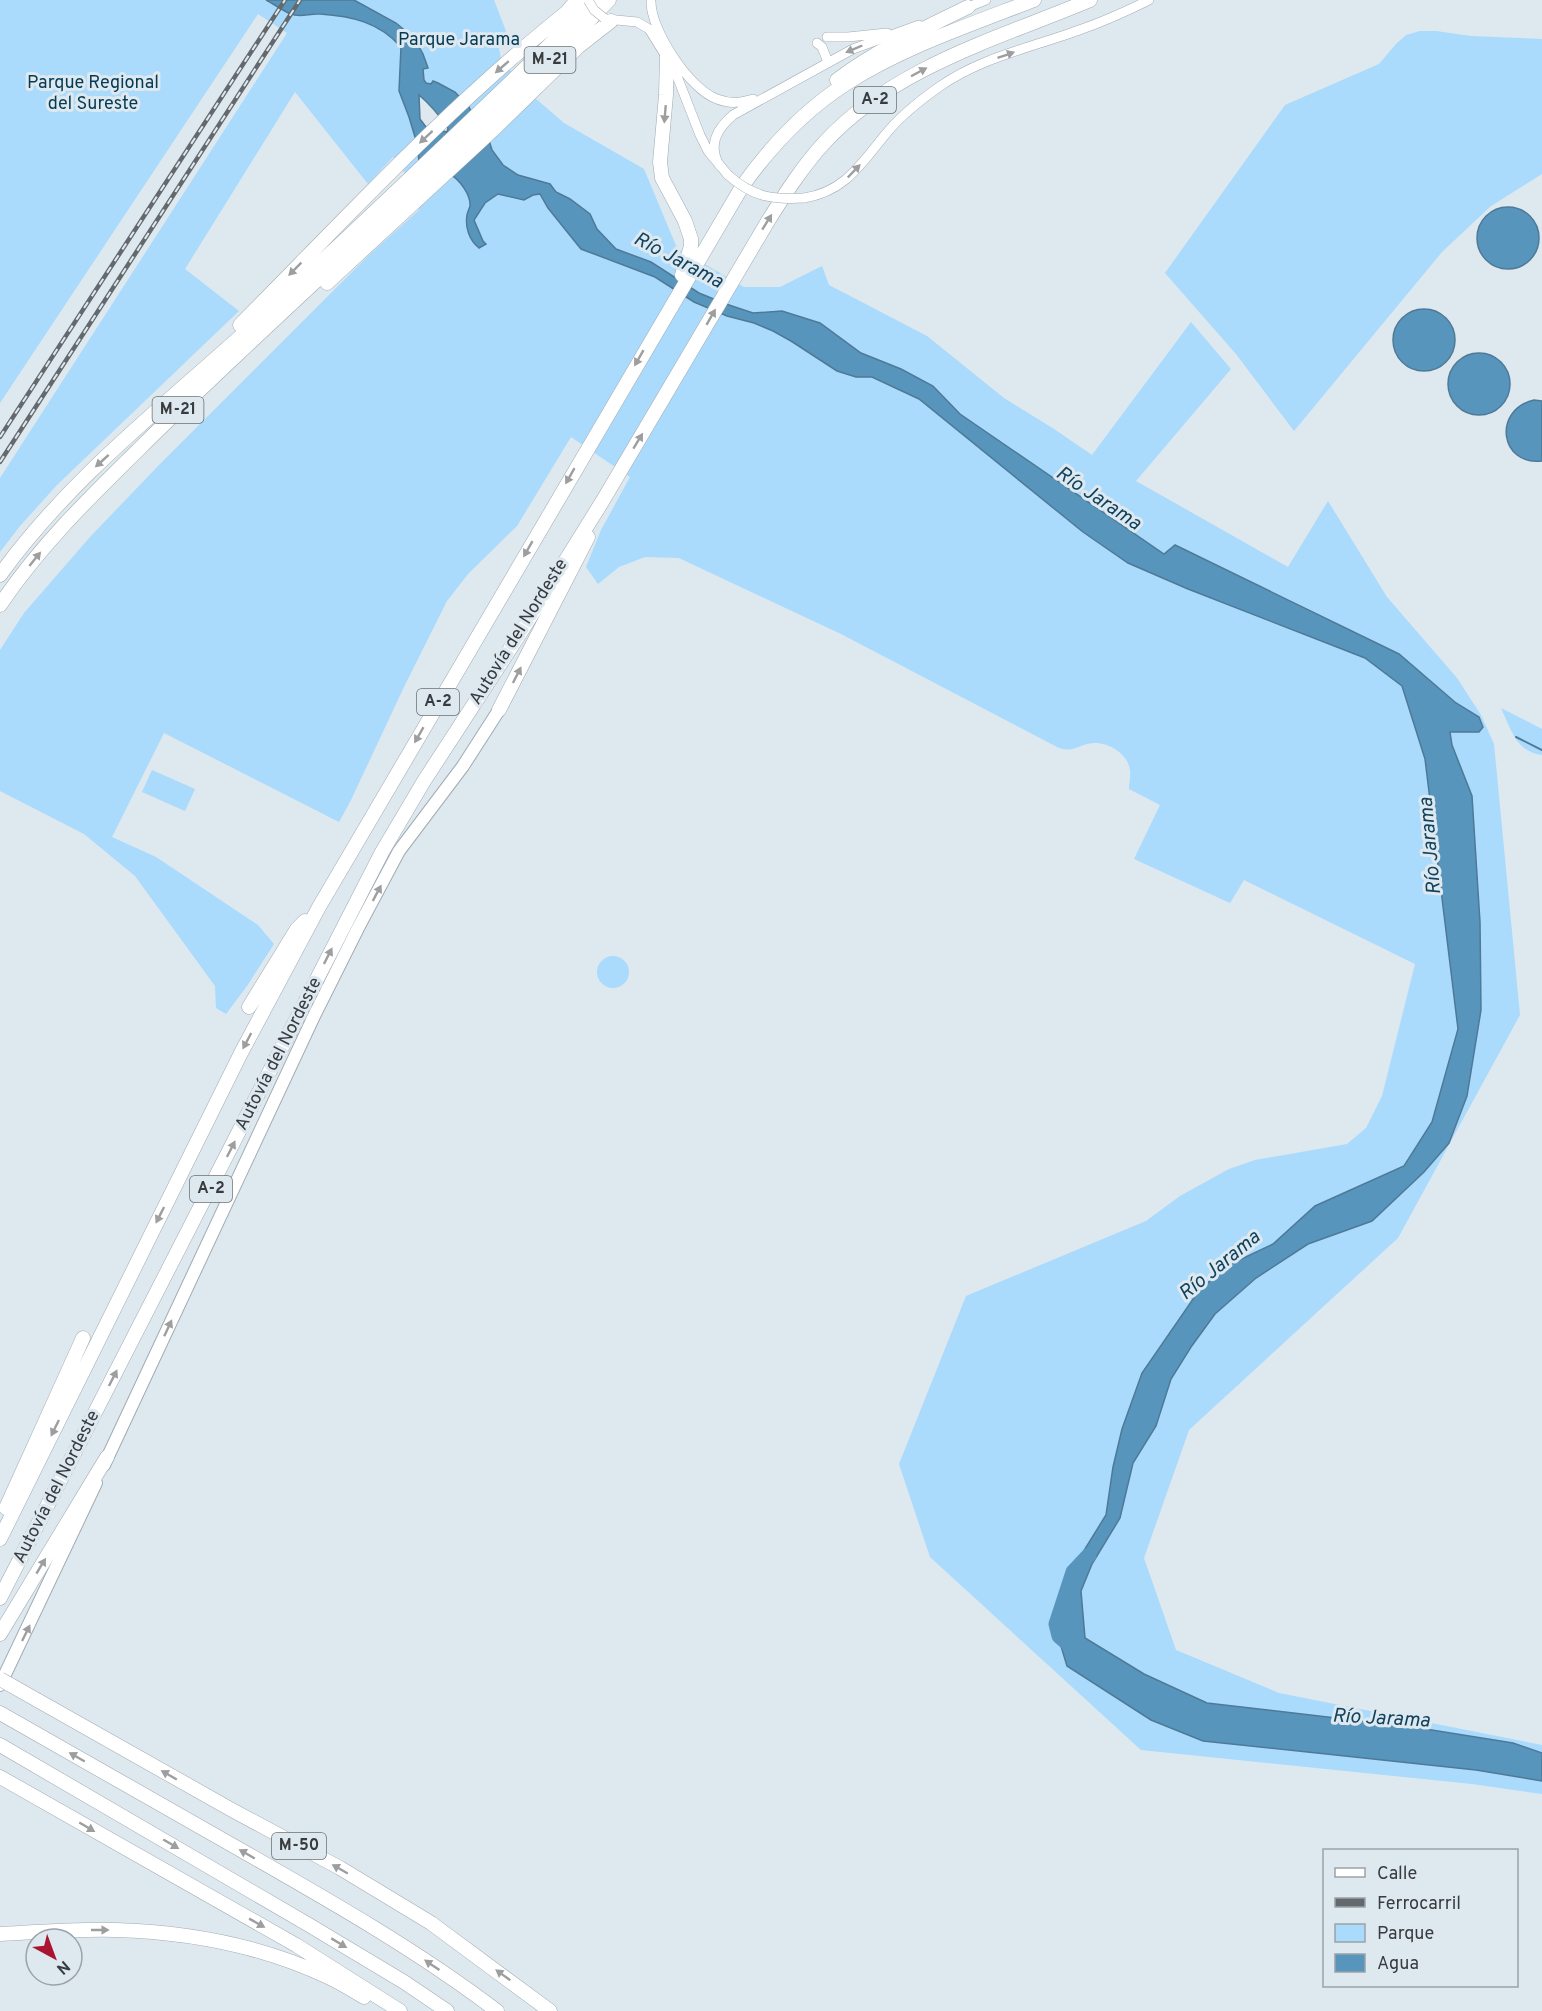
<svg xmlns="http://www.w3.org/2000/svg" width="1542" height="2011" font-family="Overpass,sans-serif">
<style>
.green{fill:#aadafc}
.water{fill:#5895bd;stroke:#4e7a97;stroke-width:1.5;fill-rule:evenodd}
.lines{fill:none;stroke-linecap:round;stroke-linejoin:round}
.stream{stroke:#4e7a97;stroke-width:2}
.river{stroke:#5895bd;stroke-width:15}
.minor-casing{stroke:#a1abb2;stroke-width:10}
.major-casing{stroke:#a1abb2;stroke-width:14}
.highway-casing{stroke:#a1abb2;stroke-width:15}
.minor{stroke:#fff;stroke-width:9}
.major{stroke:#fff;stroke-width:12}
.highway{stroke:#fff;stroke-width:14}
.rail-casing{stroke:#63696d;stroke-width:4.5}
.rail{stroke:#dde8ef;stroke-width:2;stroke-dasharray:7;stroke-linecap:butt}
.minor-bridge-casing{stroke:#a1abb2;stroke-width:10;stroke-linecap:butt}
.highway-bridge-casing{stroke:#a1abb2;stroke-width:15;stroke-linecap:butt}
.minor-bridge{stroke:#fff;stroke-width:9}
.highway-bridge{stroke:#fff;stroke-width:14}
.oneway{fill:#9c9e9f}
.labels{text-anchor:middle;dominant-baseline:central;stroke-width:6;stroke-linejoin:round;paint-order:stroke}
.shield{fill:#dde8ef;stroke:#6a7074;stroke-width:1.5}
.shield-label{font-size:16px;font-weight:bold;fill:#383c3f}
.park-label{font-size:18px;fill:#053a55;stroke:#dde8ef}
.street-label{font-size:18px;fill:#383c3f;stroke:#dde8ef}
.water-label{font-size:20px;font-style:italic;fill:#11425e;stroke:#dde8ef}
</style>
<rect width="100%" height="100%" fill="#dde8ef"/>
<path class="green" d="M 0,0 L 267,0 L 291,14 L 302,16 L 316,14 L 349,17 L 378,27 L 390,34 L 401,47 L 399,91 L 409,117 L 418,147 L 419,163 L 451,136 L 469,107 L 455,92 L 438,83 L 426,83 L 423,80 L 423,68 L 427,68 L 396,23 L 354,0 L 494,0 L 506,31 L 498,41 L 501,60 L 535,98 L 564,123 L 644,169 L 677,248 L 744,287 L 780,287 L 822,266 L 829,285 L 927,336 L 1004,398 L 1054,429 L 1092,455 L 1191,322 L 1231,369 L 1136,481 L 1288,567 L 1328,501 L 1387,597 L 1457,678 L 1481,715 L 1494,744 L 1520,1015 L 1398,1238 L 1189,1430 L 1144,1558 L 1176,1650 L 1279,1693 L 1542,1745 L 1542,1794 L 1472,1784 L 1141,1750 L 930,1557 L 899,1464 L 966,1296 L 1146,1221 L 1180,1196 L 1229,1169 L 1255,1160 L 1347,1144 L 1366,1128 L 1382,1096 L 1415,964 L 1244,880 L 1230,903 L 1134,859 L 1160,805 L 1129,789 C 1129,783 1131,776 1130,770 C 1128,754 1109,742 1094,743 C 1078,744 1074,754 1057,747 L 841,634 L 679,558 L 645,557 L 619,567 L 598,584 L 586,567 L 601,530 L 630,477 L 571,437 L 517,526 L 468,574 L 447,601 L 403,689 L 351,800 L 339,822 L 164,733 L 112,837 L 156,857 L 258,925 L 274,944 L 247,986 L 226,1014 L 216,1008 L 215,986 L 135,876 L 84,834 L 0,791 L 0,650 L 24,613 L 90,537 L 159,465 L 370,254 L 419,210 L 407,176 L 393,157 L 368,184 L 295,92 L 185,269 L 239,311 L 57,485 L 20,526 L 0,552 L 0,478 L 287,33 L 258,14 L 0,403 Z
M 1420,31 L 1436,31 L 1471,36 L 1542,39 L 1542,174 L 1491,206 L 1442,252 L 1294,431 L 1236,354 L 1165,273 L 1285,105 L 1379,64 L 1396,44 L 1406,35 Z
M 1501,708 L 1542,729 L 1542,755 C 1516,752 1511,729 1501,708 Z
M 152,770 L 195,789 L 185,811 L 142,792 Z
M597 972a16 16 0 1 1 32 0a16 16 0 1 1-32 0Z"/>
<path class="water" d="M 266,0 L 354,0 L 396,23 L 414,38 L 423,54 L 428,68 L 423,69 L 424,80 L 426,83 L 431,84 L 433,81 L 438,83 L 455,92 L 469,107 L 480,132 L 488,137 L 492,150 L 503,165 L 518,175 L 550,184 L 556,192 L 570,199 L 590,214 L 597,229 L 616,249 L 651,262 L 699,293 L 726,304 L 753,313 L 782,311 L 820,323 L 861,353 L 901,369 L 933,386 L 960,414 L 1164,554 L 1175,545 L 1399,654 L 1456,703 L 1479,717 L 1483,727 L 1479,732 L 1450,732 L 1452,745 L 1472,796 L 1480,922 L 1481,1010 L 1467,1096 L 1449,1143 L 1424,1172 L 1372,1221 L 1308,1244 L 1256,1278 L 1215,1314 L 1191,1347 L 1171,1379 L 1156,1426 L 1133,1463 L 1120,1518 L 1092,1564 L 1081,1591 L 1085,1638 L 1144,1674 L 1207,1703 L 1413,1727 L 1513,1743 L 1542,1753 L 1542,1781 L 1476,1770 L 1203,1741 L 1151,1720 L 1067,1666 L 1060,1643 L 1065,1593 L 1083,1552 L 1106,1515 L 1113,1467 L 1122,1429 L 1142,1373 L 1200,1289 L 1231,1264 L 1273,1244 L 1315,1206 L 1404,1166 L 1432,1122 L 1458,1029 L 1425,759 L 1402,686 L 1365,658 L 1188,589 L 1128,563 L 1083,532 L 919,399 L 872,377 L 856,377 L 837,371 L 791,341 L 773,331 L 754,323 L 727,316 L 694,302 L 655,277 L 581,249 L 548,208 L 540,194 L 533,195 L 524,200 L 498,194 L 485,203 L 474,220 L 483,241 L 486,244 L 479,248 C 469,240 465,227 467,215 C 467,213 470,207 470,206 C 471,195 459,179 451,175 C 441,170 430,167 419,164 L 418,147 L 409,117 L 399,91 L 401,47 C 379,22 351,16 320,14 C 310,13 301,18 291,14 C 283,11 274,4 266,0 ZM 419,95 C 431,105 439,115 448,128 L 447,132 L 426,127 L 420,119 Z
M1477 238a31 31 0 1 1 62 0a31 31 0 1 1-62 0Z
M1393 340a31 31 0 1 1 62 0a31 31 0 1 1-62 0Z
M1448 384a31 31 0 1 1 62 0a31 31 0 1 1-62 0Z
M 1534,400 L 1542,401 L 1542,461 C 1500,466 1492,410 1534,400 Z"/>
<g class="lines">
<path class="stream" d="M 1516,737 L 1542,750"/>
<path class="river" d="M 1075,1650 L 1059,1636 L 1056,1624 L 1073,1572 L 1089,1555"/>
<defs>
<path id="minor" d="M 651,2 C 651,30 689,89 717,99 C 730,104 740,103 753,99
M 963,9 L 986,0
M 606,19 L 637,22 L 649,29 L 675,71 L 700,135 L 708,151 L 728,175
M 827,37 L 848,37 L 887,33
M 817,43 L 822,47 L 828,62
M 719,165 C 708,144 717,129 733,115 L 853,49 L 919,25
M 804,198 C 848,191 863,160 890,129 C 904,113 922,99 939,87 C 981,57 1034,47 1082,29 C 1105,21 1127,11 1149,0"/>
<path id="major" d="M 104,1465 L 314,1016 L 358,928 L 399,851 L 463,766 L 499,710
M 0,1685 L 96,1483"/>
<path id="highway" d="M 667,55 L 666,95 L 660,162 L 662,178 L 685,221 L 691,239 L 691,246 L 682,275
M 837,80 C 877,50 923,29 968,7
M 327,283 L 498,125 L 579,46 L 611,21
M 240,325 C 346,218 448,107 567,12 L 577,0
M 0,575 C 69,479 164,406 251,327 C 357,230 460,131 564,31 L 594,0
M 0,605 C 39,547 88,499 138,450 C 171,417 205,385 239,353 C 363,236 490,122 609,0
M 499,710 L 588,537
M 249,1007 L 297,929 L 305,921
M 6,1508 L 83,1338
M 0,1539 L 241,1053 L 319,907 L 743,185 C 771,146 806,109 847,83 C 903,47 972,24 1034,0
M 0,1598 L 382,852 L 424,781 L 521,632 L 602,502 L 768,221 C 785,194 802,167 824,143 C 894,67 997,39 1090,0
M 0,1634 L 107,1457
M 37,1700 L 232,1810 L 340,1868 L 431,1923 L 550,2011
M 0,1713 C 82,1760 164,1806 246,1853 C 332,1902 418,1951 497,2011
M 0,1745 L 309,1925 L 404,1982 L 447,2011
M 0,1777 L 296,1945 L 400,2011
M 0,1934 C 38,1932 76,1929 115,1930 C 187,1932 262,1946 328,1977 C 341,1983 352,1990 364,1997"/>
</defs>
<use href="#minor" class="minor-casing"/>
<use href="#major" class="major-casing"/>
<use href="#highway" class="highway-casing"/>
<use href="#minor" class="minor"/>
<use href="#major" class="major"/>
<use href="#highway" class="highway"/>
<defs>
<path id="rail" d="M 0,437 L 285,0
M 0,462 L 300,0"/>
</defs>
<use href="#rail" class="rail-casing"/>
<use href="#rail" class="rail"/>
<defs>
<path id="minor-bridge" d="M 588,0 L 594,10 L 604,18
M 728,175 C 753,197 772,200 804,198"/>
<path id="highway-bridge" d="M 0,1679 L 37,1700"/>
</defs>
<use href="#minor-bridge" class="minor-bridge-casing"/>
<use href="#highway-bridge" class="highway-bridge-casing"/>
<use href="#minor-bridge" class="minor-bridge"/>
<use href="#highway-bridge" class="highway-bridge"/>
</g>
<defs><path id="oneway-solid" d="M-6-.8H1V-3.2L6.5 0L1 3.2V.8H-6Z" transform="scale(1.5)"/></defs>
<g class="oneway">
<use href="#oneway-solid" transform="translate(854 49) rotate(157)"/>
<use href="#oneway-solid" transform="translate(1006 55) rotate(-19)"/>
<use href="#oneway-solid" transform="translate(502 67) rotate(139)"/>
<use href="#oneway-solid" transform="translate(919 72) rotate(-28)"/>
<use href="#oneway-solid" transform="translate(665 114) rotate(95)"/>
<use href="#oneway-solid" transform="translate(426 137) rotate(137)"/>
<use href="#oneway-solid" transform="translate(854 171) rotate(-46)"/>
<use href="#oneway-solid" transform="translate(767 222) rotate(-58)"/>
<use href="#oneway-solid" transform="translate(295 269) rotate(135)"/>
<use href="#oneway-solid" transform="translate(711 317) rotate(-60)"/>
<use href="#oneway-solid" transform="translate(639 358) rotate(120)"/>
<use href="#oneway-solid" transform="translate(638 441) rotate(-59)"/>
<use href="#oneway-solid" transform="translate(102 461) rotate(138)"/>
<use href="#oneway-solid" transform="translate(570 476) rotate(120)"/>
<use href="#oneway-solid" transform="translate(528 549) rotate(120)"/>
<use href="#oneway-solid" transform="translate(35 559) rotate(-51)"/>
<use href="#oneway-solid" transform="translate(517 675) rotate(-63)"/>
<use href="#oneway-solid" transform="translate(419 735) rotate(120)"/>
<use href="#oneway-solid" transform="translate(377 893) rotate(-62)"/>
<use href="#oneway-solid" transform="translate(328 956) rotate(-63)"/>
<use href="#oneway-solid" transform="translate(247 1041) rotate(118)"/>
<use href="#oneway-solid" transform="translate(231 1149) rotate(-63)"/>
<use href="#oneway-solid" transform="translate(160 1215) rotate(117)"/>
<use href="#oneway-solid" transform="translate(168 1328) rotate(-65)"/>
<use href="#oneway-solid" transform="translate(113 1378) rotate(-63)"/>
<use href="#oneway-solid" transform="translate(55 1428) rotate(116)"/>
<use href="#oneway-solid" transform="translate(41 1566) rotate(-59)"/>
<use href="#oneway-solid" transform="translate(26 1633) rotate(-64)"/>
<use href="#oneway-solid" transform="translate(77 1757) rotate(-150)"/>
<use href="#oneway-solid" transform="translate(169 1775) rotate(-150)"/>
<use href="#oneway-solid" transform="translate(87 1827) rotate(30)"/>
<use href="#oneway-solid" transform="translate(171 1844) rotate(30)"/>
<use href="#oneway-solid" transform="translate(247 1854) rotate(-150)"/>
<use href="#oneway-solid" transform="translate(340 1869) rotate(-150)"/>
<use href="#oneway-solid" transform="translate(257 1923) rotate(29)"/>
<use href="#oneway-solid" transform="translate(100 1930)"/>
<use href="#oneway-solid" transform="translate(339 1943) rotate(31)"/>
<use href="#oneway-solid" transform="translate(432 1965) rotate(-146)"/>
<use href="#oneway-solid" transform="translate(503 1975) rotate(-144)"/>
</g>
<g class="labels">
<g class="shield">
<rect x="524.5" y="47" width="51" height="26" rx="4.5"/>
<rect x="854" y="87" width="42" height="26" rx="4.5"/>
<rect x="152.5" y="397" width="51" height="26" rx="4.5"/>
<rect x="417" y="689" width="42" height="26" rx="4.5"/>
<rect x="190" y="1176" width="42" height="26" rx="4.5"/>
<rect x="272" y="1833" width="54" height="26" rx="4.5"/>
</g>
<g class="shield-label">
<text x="550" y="60">M-21</text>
<text x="875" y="100">A-2</text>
<text x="178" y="410">M-21</text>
<text x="438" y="702">A-2</text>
<text x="211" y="1189">A-2</text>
<text x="299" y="1846">M-50</text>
</g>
<g class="park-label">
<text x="459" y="40">Parque Jarama</text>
<text x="93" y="83">Parque Regional<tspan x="93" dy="21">del Sureste</tspan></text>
</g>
<g class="street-label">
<text transform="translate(519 632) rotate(-58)">Autovía del Nordeste</text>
<text transform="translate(279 1054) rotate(-63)">Autovía del Nordeste</text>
<text transform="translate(57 1487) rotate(-63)">Autovía del Nordeste</text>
</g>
<g class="water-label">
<text transform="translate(678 261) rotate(28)">Río Jarama</text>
<text transform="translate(1098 499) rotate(34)">Río Jarama</text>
<text transform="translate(1431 846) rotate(-95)">Río Jarama</text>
<text transform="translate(1220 1266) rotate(-39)">Río Jarama</text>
<text transform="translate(1381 1719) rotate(3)">Río Jarama</text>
</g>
</g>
<rect x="1323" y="1849" width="195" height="138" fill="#dde8ef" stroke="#9ba3a9" stroke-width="1.5"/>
<rect x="1335" y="1868" width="30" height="9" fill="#ffffff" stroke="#9ba3a9" stroke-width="1.5"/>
<text x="1377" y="1879" font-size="18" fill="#383c3f">Calle</text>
<rect x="1335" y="1898" width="30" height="9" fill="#63696d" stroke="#9ba3a9" stroke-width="1.5"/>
<text x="1377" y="1909" font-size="18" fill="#383c3f">Ferrocarril</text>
<rect x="1335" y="1924" width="30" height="18" fill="#aadafc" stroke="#9ba3a9" stroke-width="1.5"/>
<text x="1377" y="1939" font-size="18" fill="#383c3f">Parque</text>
<rect x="1335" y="1954" width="30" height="18" fill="#5895bd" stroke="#9ba3a9" stroke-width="1.5"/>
<text x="1377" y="1969" font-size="18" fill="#383c3f">Agua</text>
<g transform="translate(54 1957) rotate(139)"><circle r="28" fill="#dde8ef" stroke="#9ba3a9" stroke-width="1.5"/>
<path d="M0-4.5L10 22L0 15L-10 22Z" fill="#aa1430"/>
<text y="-9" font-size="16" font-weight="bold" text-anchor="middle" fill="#383c3f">N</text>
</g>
</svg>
